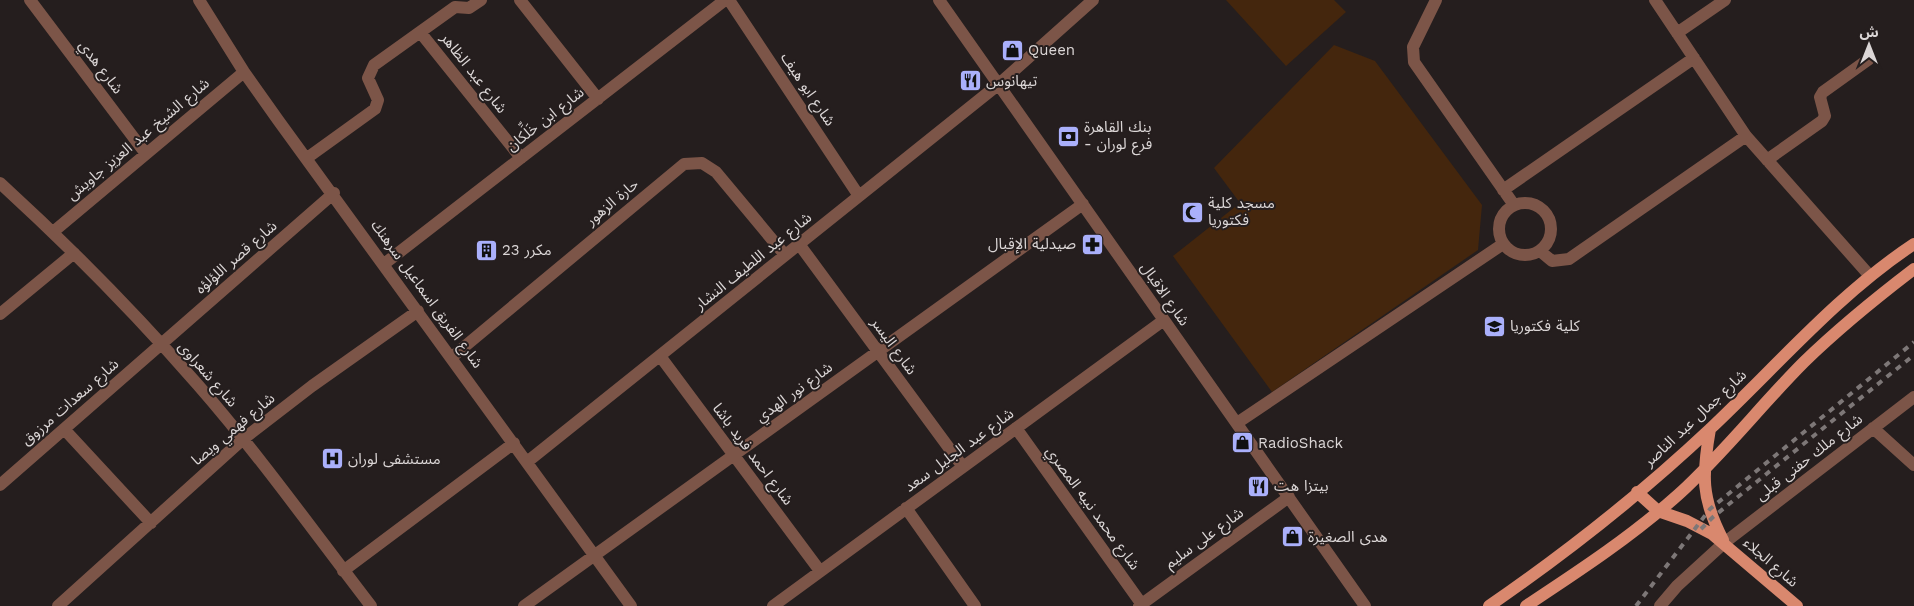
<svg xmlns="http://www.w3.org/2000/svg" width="1914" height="606" font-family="'Work Sans','Noto Sans Arabic',sans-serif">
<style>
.green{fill:#44260d}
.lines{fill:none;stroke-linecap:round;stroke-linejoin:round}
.minor{stroke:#7c5548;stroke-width:12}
.major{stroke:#d9886e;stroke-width:12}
.rail{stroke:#7d7777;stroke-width:4;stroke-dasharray:6 6;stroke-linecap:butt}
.labels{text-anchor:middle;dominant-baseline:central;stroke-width:4;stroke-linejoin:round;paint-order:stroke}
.poi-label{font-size:15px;fill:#dbd6d6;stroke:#251e1e;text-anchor:start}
.street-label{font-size:15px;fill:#dbd6d6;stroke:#251e1e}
</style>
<rect width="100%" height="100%" fill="#251e1e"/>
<path class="green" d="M 1226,0 L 1334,0 L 1346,12 L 1286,66 Z
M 1334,45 L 1375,61 L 1482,205 L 1478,250 L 1272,392 L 1173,256 L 1240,203 L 1214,168 Z"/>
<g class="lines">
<path class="minor" d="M 30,0 L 146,154
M 199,0 L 244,72 L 278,120 L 631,606
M 520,0 L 598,99
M 729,0 L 859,196
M 939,0 L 1365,606
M 1436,0 L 1413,47 L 1414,62 L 1514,205
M 1655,0 L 1746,136 L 1870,276
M 420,32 L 521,158
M 1677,33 L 1725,0
M 307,158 L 375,109 L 378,100 L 368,78 L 374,65 L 455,7 L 469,8 L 481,0
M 1767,160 L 1822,121 L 1825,116 L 1820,97 L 1823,92 L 1869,59
M 0,183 C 70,247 136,314 198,385 C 260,456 314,532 371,606
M 1503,190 L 1694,58
M1499 229a26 26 0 1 1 52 0a26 26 0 1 1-52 0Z
M 53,232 L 244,72
M 799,244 L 963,467
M 1540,251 L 1552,261 L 1569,259 L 1746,136
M 384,264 L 725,0
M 0,314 L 74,253
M 660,356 L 820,571
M 452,357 L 684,164 L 702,163 L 716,172 L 785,255
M 1237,423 L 1503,244
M 1016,428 L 1143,606
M 1873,428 L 1914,465
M 64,429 L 151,523
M 527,462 L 999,84 L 1093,0
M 0,485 L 334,193
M 906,508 L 975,606
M 343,571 L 514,443
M 58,606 L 242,440 L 312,386 L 418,311
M 524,606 L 1083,204
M 773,606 L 1164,320
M 1139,606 L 1289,497
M 1660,606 L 1677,586 L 1724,543 L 1914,397"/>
<path class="major" d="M 1710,429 C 1702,475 1701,498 1723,540
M 1637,492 L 1658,511 L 1687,521 L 1712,534 L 1797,606
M 1489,606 C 1566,553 1642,493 1710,429 C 1777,366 1837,295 1914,244
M 1526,606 C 1579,571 1631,537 1679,494 C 1724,453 1761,405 1804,362 C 1839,328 1876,298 1914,269"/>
<path class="rail" d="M 1701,529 L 1713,517 L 1914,355
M 1636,606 L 1710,509 L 1914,342"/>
</g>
<defs>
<symbol id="shop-square" viewBox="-11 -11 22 22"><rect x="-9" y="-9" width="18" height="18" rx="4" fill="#aab0fb" stroke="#251e1e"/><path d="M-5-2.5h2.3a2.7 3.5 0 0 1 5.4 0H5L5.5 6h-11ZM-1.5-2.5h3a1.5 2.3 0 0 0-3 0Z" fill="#111"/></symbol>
<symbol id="restaurant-square" viewBox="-11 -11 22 22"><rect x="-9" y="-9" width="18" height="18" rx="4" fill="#aab0fb" stroke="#251e1e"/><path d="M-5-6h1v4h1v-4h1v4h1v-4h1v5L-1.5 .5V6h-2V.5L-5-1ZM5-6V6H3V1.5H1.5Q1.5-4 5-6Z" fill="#111"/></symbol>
<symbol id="bank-square" viewBox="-11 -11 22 22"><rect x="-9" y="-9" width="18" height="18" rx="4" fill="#aab0fb" stroke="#251e1e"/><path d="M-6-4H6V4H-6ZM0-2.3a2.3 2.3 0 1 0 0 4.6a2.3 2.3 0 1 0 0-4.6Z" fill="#111"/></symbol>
<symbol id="mosque-square" viewBox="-11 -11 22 22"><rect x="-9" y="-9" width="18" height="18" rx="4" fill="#aab0fb" stroke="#251e1e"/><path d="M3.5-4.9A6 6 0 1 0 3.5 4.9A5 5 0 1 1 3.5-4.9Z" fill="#111"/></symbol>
<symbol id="pharmacy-square" viewBox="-11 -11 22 22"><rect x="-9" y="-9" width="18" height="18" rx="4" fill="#aab0fb" stroke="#251e1e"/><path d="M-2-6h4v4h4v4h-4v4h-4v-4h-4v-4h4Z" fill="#111"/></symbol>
<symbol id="building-square" viewBox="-11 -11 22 22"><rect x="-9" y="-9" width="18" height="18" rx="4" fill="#aab0fb" stroke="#251e1e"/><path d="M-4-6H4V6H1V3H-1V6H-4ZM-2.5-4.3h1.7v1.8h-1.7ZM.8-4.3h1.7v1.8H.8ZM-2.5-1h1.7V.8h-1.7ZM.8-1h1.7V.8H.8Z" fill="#111"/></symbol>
<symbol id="school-square" viewBox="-11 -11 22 22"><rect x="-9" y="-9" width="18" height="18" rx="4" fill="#aab0fb" stroke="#251e1e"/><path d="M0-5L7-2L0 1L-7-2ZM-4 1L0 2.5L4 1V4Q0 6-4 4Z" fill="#111"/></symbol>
<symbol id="hospital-square" viewBox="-11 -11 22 22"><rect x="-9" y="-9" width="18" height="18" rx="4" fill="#aab0fb" stroke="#251e1e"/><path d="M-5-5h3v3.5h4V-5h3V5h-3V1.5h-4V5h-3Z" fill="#111"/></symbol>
</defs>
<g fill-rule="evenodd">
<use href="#shop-square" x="1000" y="38" width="25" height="25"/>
<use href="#restaurant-square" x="958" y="68" width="25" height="25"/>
<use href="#bank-square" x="1056" y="124" width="25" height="25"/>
<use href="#mosque-square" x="1180" y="200" width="25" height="25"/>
<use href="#pharmacy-square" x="1080" y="232" width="25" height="25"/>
<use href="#building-square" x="474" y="238" width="25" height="25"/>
<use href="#school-square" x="1482" y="314" width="25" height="25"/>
<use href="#shop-square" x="1230" y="430" width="25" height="25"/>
<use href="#hospital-square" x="320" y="446" width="25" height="25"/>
<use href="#restaurant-square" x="1246" y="474" width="25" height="25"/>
<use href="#shop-square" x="1280" y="524" width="25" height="25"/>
</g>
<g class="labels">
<g class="poi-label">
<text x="1028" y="50">Queen</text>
<text x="986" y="81">تيهانوس</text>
<text x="1084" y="127">بنك القاهرة<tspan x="1084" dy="17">- فرع لوران</tspan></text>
<text x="1208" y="203">مسجد كلية<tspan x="1208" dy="17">فكتوريا</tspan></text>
<text x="1076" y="244" text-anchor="end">صيدلية الإقبال</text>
<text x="502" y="250">23 مكرر</text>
<text x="1510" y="326">كلية فكتوريا</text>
<text x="1258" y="443">RadioShack</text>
<text x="348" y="459">مستشفى لوران</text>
<text x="1274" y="486">بيتزا هت</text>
<text x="1308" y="537">هدى الصغيرة</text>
</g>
<g class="street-label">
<text transform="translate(101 67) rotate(53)">شارع هدي</text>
<text transform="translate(474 73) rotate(52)">شارع عبد الظاهر</text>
<text transform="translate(808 89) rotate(56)">شارع ابو هيف</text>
<text transform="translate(545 119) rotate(-38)">شارع ابن خَلِّكان</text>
<text transform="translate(138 139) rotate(-40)">شارع الشيخ عبد العزيز جاويش</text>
<text transform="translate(612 202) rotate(-40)">حارة الزهور</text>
<text transform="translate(236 257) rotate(-41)">شارع قصر اللؤلؤه</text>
<text transform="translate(753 261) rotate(-39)">شارع عبد اللطيف النشار</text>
<text transform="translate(427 294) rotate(54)">شارع الفريق اسماعيل سرهنك</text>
<text transform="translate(1165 294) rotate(55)">شارع الاقبال</text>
<text transform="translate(894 346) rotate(54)">شارع اليسر</text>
<text transform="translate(208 374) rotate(49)">شارع شعراوى</text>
<text transform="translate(794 392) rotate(-36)">شارع نور الهدي</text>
<text transform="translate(70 402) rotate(-41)">شارع سعدات مرزوق</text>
<text transform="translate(1695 418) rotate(-43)">شارع جمال عبد الناصر</text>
<text transform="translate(233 429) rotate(-40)">شارع فهمي ويصا</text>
<text transform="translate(959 450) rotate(-36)">شارع عبد الجليل سعد</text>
<text transform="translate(753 454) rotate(53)">شارع احمد فريد باشا</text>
<text transform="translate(1809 457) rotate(-38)">شارع ملك حفنى قبلى</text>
<text transform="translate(1093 508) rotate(54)">شارع محمد نبيه المصري</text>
<text transform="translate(1204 538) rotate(-36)">شارع على سليم</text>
<text transform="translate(1771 562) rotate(41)">شارع الجلاء</text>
</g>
</g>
<g transform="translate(1869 45)" stroke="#251e1e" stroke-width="4" paint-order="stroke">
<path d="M0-4L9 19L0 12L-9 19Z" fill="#dbd6d6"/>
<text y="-8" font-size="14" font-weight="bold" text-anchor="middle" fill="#dbd6d6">ش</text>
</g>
</svg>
